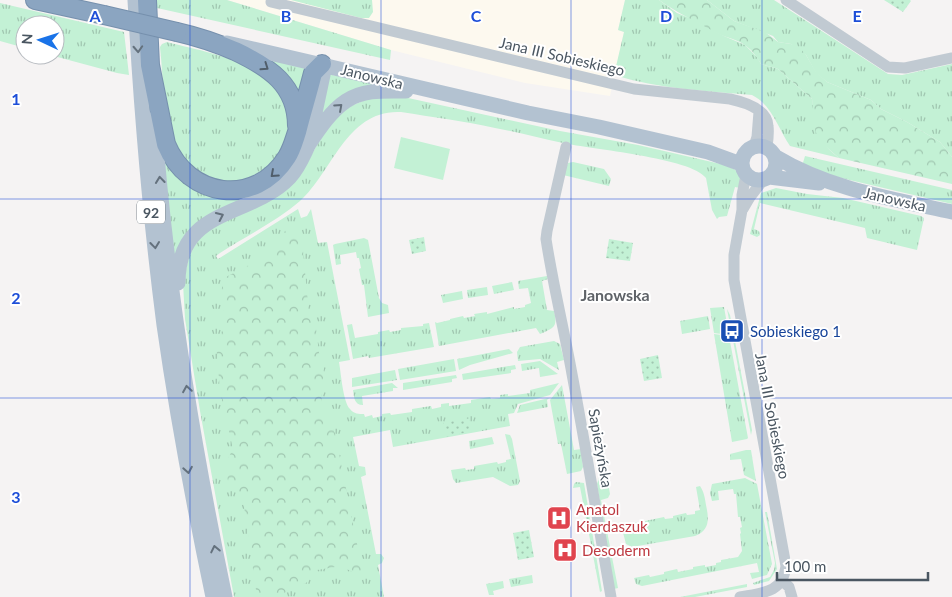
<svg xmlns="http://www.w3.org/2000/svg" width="952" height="597" font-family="Lato,sans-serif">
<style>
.commercial{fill:#fdf9ef}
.grass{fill:url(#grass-tufts)}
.forest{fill:url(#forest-crowns)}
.park{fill:url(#park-dots)}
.pitch{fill:#c3f1d5}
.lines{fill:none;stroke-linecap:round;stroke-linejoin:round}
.highway-casing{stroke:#7690ad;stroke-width:20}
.minor{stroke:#c1cad2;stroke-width:11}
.major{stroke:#b3c2d1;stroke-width:15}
.highway{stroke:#8ba5c1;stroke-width:18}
.highway-bridge-casing{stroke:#7690ad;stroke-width:20;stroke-linecap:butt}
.highway-bridge{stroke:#8ba5c1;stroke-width:18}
.oneway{stroke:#64717d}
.oneway2{stroke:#505e6b}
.grid{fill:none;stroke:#1d4ed8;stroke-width:1;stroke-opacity:0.55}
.labels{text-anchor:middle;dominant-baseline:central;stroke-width:4;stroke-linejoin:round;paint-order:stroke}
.shield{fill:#fff;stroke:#808990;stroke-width:1}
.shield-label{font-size:14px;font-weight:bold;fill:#4a5661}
.street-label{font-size:15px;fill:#4a5661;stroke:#fff}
.transit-label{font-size:15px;fill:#164399;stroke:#fff;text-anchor:start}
.health-label{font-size:15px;fill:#be3a42;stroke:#fff;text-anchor:start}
.neighbourhood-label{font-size:16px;font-weight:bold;fill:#5f6368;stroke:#fff}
.grid-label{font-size:16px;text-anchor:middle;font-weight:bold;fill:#1d4ed8;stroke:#fff;stroke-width:4;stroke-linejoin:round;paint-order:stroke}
</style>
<defs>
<pattern id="grass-tufts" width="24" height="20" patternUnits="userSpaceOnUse" patternTransform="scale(1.25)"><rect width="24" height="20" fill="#c3f1d5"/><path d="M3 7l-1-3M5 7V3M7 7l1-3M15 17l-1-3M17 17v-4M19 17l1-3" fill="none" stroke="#a0c6b0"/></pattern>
<pattern id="forest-crowns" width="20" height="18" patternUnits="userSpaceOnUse" patternTransform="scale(1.25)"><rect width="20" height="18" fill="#c3f1d5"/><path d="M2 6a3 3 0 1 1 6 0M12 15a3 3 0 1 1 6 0" fill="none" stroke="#a0c6b0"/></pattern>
<pattern id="park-dots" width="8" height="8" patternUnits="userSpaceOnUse" patternTransform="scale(1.25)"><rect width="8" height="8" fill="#c3f1d5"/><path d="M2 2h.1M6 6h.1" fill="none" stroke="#a0c6b0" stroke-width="1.8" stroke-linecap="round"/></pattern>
</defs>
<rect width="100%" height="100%" fill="#f5f3f3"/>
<path class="commercial" d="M 227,0 L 625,0 L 618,30 L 624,32 L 610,96 L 525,83 L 391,50 Z"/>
<path class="grass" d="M 157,0 L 227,0 L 391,50 L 390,60 L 157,8 Z
M 291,0 L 372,0 L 373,12 L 369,18 L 361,18 Z
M 625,0 L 659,0 L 677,13 L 692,19 L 724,36 L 745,45 L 757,57 L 761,64 L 778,69 L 812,99 C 817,130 812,136 839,158 L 790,146 C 778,128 772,105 752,95 C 706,91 659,89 614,75 L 624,32 L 618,30 Z
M 707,0 L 774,0 L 888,74 L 902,75 L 952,64 L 952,157 L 940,142 L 907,122 L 881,109 L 871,100 L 827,82 L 816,73 L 806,55 L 791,44 L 778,42 L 773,36 L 734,21 Z
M 0,3 L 124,32 L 129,75 L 117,73 L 50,55 L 55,55 L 55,25 L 25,25 L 25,48 L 0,41 Z
M 167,42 C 201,51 242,57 269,81 C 317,122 268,198 210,178 C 200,174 189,167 183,158 C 162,127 164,83 160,47 L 162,44 Z
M 258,57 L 309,69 L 301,108 Z
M 328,74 L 377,85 L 316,127 Z
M 399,96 L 560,131 L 638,145 L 725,165 C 739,171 742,172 740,188 L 735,187 L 727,216 L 719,217 L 717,219 L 712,210 L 706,178 C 692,158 590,149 563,143 C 540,138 518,132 495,128 C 464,121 432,117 401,112 C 347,109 333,171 300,201 C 277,221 246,236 220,253 L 216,256 L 218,259 L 298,209 L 301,218 L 307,216 L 311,209 L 318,243 L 327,242 L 350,360 L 339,362 C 341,373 343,402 350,409 C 354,414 359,414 364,414 L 365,417 L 372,415 L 373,418 L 382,416 L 382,414 L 390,413 L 391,415 L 412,412 L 412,409 L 431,406 L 432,409 L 441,407 L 441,404 L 449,403 L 449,406 L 471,403 L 471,400 L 490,397 L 491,399 L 500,398 L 500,395 L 508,394 L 508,396 L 530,393 L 530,390 L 559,383 L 550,395 L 518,404 L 514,413 L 508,414 L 510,426 L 393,447 L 390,430 L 353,437 L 359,466 L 365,467 L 366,475 L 361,477 L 376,554 L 381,554 L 384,558 L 382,563 L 378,565 L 384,597 L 234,597 L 200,411 L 185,319 L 183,283 L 190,252 L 204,233 L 300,174 L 323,135 L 344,109 L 370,98 Z
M 162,151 L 217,195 L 301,154 L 237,203 L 174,264 Z
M 805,156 L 952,190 L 952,204 L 841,178 L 802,166 Z
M 573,162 L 604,169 L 611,179 L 609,186 L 563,175 L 568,163 Z
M 776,188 L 807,194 L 843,198 L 921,216 L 924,218 L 917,250 L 867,238 L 865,228 L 760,203 L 754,229 L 759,231 L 760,235 L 757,237 L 750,234 L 761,193 Z
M 364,238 L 368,240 L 379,298 L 382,303 L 388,305 L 389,313 L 368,317 L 364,285 L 362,285 L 359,269 L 361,268 L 359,258 L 357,258 L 356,252 L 340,255 L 341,264 L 336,265 L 333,245 L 335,244 Z
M 547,276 L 548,279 L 542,281 L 547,310 L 554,311 C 558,327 554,328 540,334 L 536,328 L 439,346 L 435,322 L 437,323 L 450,320 L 450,319 L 463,316 L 464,318 L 475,316 L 474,314 L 487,312 L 487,314 L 514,307 L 514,309 L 525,307 L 525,305 L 531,303 L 528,288 L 519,289 L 518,281 Z
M 512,282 L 514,290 L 494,294 L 492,286 Z
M 487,287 L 488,295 L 468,298 L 467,290 Z
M 462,291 L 463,299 L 443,303 L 441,295 Z
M 724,307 L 729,335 L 714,333 L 710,308 Z
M 727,309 L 730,315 L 752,430 L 751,435 Z
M 708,316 L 710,329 L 682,334 L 680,321 Z
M 429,323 L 434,347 L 369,358 L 368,356 L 353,359 L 347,325 L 352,324 L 355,338 L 378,334 L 378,332 L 389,330 L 390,332 L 401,330 L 401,328 L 423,326 L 423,324 Z
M 714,334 L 729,336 L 748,438 L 747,439 L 732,442 Z
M 554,341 L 560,344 L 564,360 L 557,362 L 559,370 L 540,359 L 518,361 L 517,352 L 520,347 Z
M 509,349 L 513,353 L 470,365 L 459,370 L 457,359 Z
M 454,359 L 456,371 L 400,380 L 398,369 Z
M 540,361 L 558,374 L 540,377 L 539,368 L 522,371 L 521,364 Z
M 515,365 L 516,369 L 511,370 L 511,373 L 463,380 L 462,374 Z
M 395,370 L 397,380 L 352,387 L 352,378 Z
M 456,375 L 457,378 L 452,379 L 452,382 L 403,390 L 403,383 Z
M 392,383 L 398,388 L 393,388 L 393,391 L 362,396 L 363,405 C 354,405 354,397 353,390 Z
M 562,385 L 574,450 L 581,449 L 583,467 L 581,471 L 567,474 L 561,444 L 558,444 L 550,400 Z
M 549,398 L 547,400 L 548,407 L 517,413 L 520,405 Z
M 505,434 L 510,435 L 512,439 L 520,481 L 518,485 L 510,486 L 493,477 L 456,483 L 453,479 L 451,470 L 465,468 L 466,470 L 474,469 L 474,466 L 497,462 L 498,464 L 506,462 L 506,460 L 511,459 Z
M 492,437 L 494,444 L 470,449 L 469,441 Z
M 746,450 L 751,450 L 756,481 L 744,475 L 741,459 L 730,460 L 730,454 Z
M 601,477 L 602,483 L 608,483 L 610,494 L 608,498 L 601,500 L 618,588 L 614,589 L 597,484 L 599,478 Z
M 745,478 L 757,484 L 772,564 L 767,575 L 752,579 L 750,573 L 759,572 L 757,563 L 642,586 L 636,584 L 634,578 L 649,575 L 650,577 L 664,574 L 664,572 L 677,569 L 678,572 L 693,569 L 693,567 L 705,565 L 705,567 L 716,565 L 716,563 L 721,562 L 721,560 L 738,557 L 742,551 L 740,534 L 741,533 L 740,528 L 742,527 L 740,517 L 738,517 L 736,494 L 734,494 L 733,489 L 718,491 L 719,500 L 712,501 L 710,493 L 712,484 Z
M 576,482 L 584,483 L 602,591 L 600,592 L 580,487 L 573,488 L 574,484 Z
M 700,486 C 704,492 705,498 706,505 C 709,519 710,530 695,536 L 632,547 L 626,544 L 621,525 L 637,522 L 638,524 L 645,523 L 645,521 L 664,517 L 665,519 L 673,518 L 673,516 L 686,513 L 687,515 L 695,514 L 695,511 L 700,510 L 696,487 Z
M 765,512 L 767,512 L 777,569 L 769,581 L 754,585 L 753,583 L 770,577 L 774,570 L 775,563 Z
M 532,575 L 533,583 L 511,587 L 509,579 Z
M 503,581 L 504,588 L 493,591 L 494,595 L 489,595 L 486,584 Z
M 747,584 L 747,587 L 695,597 L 680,597 Z"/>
<path class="forest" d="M 659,0 L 707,0 L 734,21 L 765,32 L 778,42 L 791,44 L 799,47 L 806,55 L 816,72 L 827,82 L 871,100 L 881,109 L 907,122 L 940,142 L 952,157 L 952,184 L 839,158 L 824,145 L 817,136 L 814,124 L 812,99 L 778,69 L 761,64 C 757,57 752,50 746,46 C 738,39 726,38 717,33 C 697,22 677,13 659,0 Z
M 292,225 L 299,230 L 302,240 L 309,314 L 316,328 L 319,353 L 324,366 L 321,407 L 335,433 L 364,579 L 349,570 L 335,567 L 317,570 L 306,583 L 286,591 L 283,597 L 257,597 L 244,506 L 236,487 L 228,481 L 225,464 L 233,449 L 220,391 L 216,342 L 226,324 L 220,293 L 226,277 L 255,262 L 279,240 L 285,231 Z"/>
<path class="park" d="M 884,0 L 910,0 L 911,1 L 903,12 Z
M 424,237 L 426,251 L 412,254 L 409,240 Z
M 609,239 L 633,243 L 630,261 L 606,258 Z
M 658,355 L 662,378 L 644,381 L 640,359 Z
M 469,418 L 472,431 L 446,437 L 443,423 Z
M 529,530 L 534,557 L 518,560 L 513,533 Z"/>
<path class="pitch" d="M 401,137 L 450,149 L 443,180 L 394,168 Z"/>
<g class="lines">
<defs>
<path id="highway" d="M 35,0 L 104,15
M 147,0 L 150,65 L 166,144 C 188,198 255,208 287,157 C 292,149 294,141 297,132 C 302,112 308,93 313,73 L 322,64
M 177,32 C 199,37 214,42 235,51 C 269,67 297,85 297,126"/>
</defs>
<use href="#highway" class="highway-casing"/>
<path class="minor" d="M 786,0 L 888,67 L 905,68 L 952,58
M 271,2 L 634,89 L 730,99 C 744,102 767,109 768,126 C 769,133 768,140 767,147
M 754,146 L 757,137 L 759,112
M 566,147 L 547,231 L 546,239 C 553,285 564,329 572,374 C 586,448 598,523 611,597
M 743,209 L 750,197 L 764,179
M 782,580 L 789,587 L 792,597
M 740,597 C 762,593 783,593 786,566 L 734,280 L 734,255 L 742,210 L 742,195 L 746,175"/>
<path class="major" d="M 135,0 C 141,109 150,217 164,325 C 177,416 194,507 213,597
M 227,43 L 528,113 L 599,127 L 708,152 L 741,164
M 154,119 C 166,280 192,440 225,597
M 309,141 L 323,75 L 322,64
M742 163a17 17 0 1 1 34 0a17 17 0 1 1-34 0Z
M 776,157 C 829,189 892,199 952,212
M 769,177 L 819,183
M 178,283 C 178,206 250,219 290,177 C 299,167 303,156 309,144 C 319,129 331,111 346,101 C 364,89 386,91 406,91"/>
<use href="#highway" class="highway"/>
<defs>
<path id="highway-bridge" d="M 104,15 L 177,32"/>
</defs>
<use href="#highway-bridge" class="highway-bridge-casing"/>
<use href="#highway-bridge" class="highway-bridge"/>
</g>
<defs><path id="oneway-chevron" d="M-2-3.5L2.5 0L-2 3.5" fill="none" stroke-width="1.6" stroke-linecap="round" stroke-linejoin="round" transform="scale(1.25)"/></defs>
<g class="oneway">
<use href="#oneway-chevron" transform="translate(138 49) rotate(87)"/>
<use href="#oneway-chevron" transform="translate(339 107) rotate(-42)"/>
<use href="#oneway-chevron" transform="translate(160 180) rotate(-96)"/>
<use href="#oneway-chevron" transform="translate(220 216) rotate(-25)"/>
<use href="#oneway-chevron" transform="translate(155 245) rotate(83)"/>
<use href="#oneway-chevron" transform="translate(187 389) rotate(-99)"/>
<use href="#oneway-chevron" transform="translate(188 470) rotate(80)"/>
<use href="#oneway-chevron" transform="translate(215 549) rotate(-102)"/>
</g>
<g class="oneway2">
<use href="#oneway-chevron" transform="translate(265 67) rotate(35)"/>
<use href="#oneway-chevron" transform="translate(274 174) rotate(138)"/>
</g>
<path class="grid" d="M 190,0 L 190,597M 381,0 L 381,597M 571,0 L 571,597M 762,0 L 762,597M 0,199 L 952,199M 0,398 L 952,398"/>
<defs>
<symbol id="bus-square" viewBox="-11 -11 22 22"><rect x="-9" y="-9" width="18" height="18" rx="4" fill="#1a4fb4" stroke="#fff"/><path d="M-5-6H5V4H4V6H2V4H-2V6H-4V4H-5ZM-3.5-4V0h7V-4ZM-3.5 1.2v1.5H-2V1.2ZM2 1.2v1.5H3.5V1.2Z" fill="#fff"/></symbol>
<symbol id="hospital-square" viewBox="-11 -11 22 22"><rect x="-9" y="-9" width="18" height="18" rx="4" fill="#e0444e" stroke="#fff"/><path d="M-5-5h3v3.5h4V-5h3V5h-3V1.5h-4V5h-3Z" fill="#fff"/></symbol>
</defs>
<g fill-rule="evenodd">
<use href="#bus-square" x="718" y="317" width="28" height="28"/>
<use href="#hospital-square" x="545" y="504" width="28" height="28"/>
<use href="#hospital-square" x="551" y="536" width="28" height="28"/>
</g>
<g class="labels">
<rect class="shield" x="137" y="200.5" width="28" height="23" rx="4"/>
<g class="shield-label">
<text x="151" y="212">92</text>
</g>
<g class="street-label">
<text transform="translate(562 56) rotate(13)">Jana III Sobieskiego</text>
<text transform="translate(372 76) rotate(14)">Janowska</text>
<text transform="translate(895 199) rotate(13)">Janowska</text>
<text transform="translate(773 416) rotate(79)">Jana III Sobieskiego</text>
<text transform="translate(601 448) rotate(80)">Sapieżyńska</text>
</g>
<g class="transit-label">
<text x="750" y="331">Sobieskiego 1</text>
</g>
<g class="health-label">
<text x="576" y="509">Anatol<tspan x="576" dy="17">Kierdaszuk</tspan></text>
<text x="582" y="550">Desoderm</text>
</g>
<g class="neighbourhood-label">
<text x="615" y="294">Janowska</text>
</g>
</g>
<g class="grid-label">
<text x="95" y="22">A</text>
<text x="286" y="22">B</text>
<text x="476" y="22">C</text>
<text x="666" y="22">D</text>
<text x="857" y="22">E</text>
<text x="16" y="105">1</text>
<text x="16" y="304">2</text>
<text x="16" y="503">3</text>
</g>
<g transform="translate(40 40) rotate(274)"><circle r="24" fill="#ffffff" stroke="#b7bbc0"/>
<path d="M0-4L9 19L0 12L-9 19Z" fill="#1a73e8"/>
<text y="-8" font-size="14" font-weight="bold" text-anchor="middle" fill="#4a5661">N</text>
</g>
<path d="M777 572v8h151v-8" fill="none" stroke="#4a5661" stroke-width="2.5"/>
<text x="784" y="572" font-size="15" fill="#4a5661" stroke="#ffffff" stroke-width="4" paint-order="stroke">100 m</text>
</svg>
